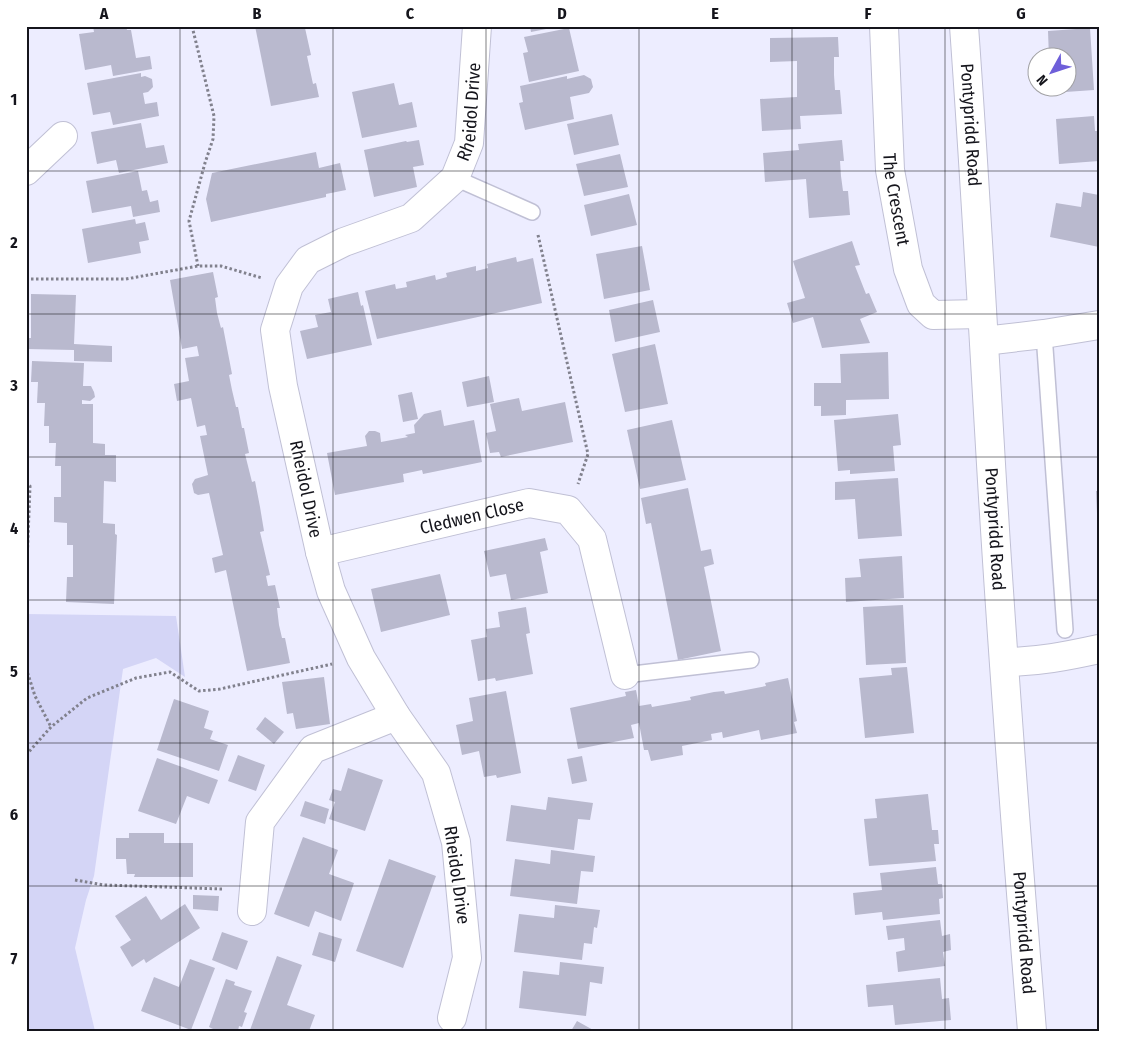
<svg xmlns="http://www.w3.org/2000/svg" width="1125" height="1057" font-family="'Fira Sans Condensed',sans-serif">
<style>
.green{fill:#d4d5f6}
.building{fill:#b9b9ce}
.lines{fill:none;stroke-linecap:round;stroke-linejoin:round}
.lane-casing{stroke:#c0c0d5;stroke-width:18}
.street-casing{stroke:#c0c0d5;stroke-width:30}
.secondary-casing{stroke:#c0c0d5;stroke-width:30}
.path{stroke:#81818d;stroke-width:3;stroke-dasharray:2.5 2.5;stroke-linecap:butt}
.lane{stroke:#fff;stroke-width:15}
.street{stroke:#fff;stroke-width:28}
.secondary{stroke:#fff;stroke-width:28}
.grid{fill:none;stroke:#15151c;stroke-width:1;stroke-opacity:0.55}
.labels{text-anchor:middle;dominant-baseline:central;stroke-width:4;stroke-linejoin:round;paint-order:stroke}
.street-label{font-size:18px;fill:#15151c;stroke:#fff}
.neatline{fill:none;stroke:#15151c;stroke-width:2}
.grid-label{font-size:16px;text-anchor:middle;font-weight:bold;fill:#15151c}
</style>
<rect width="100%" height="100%" fill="#ededff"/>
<path class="green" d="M 26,614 L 176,616 L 185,677 L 156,658 L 123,669 L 94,876 L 86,900 L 75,948 L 95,1031 L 26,1031 Z"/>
<path class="building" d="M 93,26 L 126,26 L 127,30 L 131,30 L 136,58 L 150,56 L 152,69 L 113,76 L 111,65 L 85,70 L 79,34 L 94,32 Z
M 255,26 L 301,26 L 302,28 L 305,28 L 311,55 L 307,56 L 313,84 L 316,83 L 319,97 L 271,106 Z
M 530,26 L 556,26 L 556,27 L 531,32 Z
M 569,28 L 579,71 L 529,82 L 523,53 L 528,52 L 524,37 Z
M 1090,28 L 1094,90 L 1051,93 L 1051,88 L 1068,88 L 1068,58 L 1049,58 L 1048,31 Z
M 838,37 L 839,57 L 834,57 L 834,75 L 835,90 L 840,90 L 842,114 L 800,116 L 801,129 L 762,131 L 760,99 L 797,97 L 797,61 L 770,62 L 770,38 Z
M 141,73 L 141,77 L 145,76 L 152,79 L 153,87 L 148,92 L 143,93 L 145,104 L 157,102 L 159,116 L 113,125 L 110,112 L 93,115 L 87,83 Z
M 584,75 L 591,79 L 593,87 L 589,93 L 570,97 L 574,119 L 525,130 L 519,103 L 523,102 L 520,86 L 567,76 L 567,79 Z
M 394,83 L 399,105 L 412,102 L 417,127 L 362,138 L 352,92 Z
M 612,114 L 619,145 L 574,155 L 567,124 Z
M 1094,116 L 1095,131 L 1099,131 L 1099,161 L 1059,164 L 1056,119 Z
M 141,123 L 146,148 L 164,145 L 168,163 L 119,173 L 116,160 L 97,164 L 91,132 Z
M 419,140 L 424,165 L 413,167 L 417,187 L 374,197 L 364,150 L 406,141 L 407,142 Z
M 842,140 L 844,161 L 840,161 L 841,176 L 843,191 L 848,191 L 850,215 L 809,218 L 806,179 L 765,182 L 763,153 L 799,150 L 798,144 Z
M 316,152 L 319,168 L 340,163 L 346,190 L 326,194 L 326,197 L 211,222 L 206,199 L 212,173 Z
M 620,154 L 628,187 L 584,196 L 576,164 Z
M 138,171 L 142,191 L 147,190 L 150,202 L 158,200 L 160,212 L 133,217 L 131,206 L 92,213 L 86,181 Z
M 1083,192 L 1099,195 L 1099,247 L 1050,237 L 1056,203 L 1081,207 Z
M 629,194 L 637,225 L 591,236 L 584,205 Z
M 135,219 L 136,224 L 145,222 L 149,240 L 139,242 L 141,253 L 88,263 L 82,229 Z
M 852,241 L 860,265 L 855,266 L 866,294 L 869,293 L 877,312 L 860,319 L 870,343 L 822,348 L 813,317 L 793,323 L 787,303 L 805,298 L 793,261 Z
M 642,246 L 650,290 L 604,299 L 596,254 Z
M 516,257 L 517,262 L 533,258 L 542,303 L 377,339 L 365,291 L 395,284 L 396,289 L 407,287 L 406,282 L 435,275 L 436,280 L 447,277 L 446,273 L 476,266 L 476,271 L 488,268 L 487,264 Z
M 213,272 L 218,297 L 215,298 L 217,313 L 221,328 L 223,327 L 232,374 L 229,375 L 232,390 L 236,407 L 238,407 L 242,428 L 244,428 L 249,453 L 245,454 L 252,482 L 255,481 L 260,507 L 264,531 L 260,532 L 270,575 L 266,576 L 268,586 L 275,585 L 280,608 L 277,608 L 279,625 L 282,638 L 285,638 L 290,663 L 247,671 L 226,570 L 215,573 L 212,558 L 223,555 L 209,493 L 198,495 L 194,493 L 192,484 L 195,479 L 208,475 L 200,436 L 207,435 L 205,425 L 197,427 L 191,398 L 177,401 L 174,384 L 189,381 L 185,358 L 199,356 L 197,346 L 182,349 L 170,280 Z
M 358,292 L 361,306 L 363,305 L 372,345 L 307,359 L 300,331 L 318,327 L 315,315 L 331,312 L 328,299 Z
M 31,294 L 76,295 L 74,344 L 112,346 L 112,362 L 74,361 L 74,350 L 27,349 L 28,338 L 31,338 Z
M 653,300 L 660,332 L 615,342 L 609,310 Z
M 655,344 L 668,404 L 625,412 L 612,354 Z
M 888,352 L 889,399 L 846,400 L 846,415 L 821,416 L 821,406 L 814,406 L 814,383 L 841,383 L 840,354 Z
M 32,361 L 84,363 L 83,386 L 91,386 L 94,392 L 95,397 L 90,401 L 82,400 L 82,404 L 93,404 L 93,443 L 105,444 L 105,455 L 116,455 L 116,482 L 104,481 L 103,523 L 115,524 L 115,534 L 117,535 L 114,604 L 66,602 L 67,577 L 73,577 L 73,545 L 67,545 L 67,523 L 54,522 L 54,497 L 61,497 L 61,466 L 55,466 L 56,443 L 49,443 L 49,426 L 44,426 L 45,403 L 37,403 L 38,382 L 31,382 Z
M 489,376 L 494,402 L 467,407 L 462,382 Z
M 412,392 L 418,419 L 403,422 L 398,395 Z
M 519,398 L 522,411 L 565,402 L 573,442 L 501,457 L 499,452 L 490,453 L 486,433 L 496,431 L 490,404 Z
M 441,410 L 444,426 L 474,420 L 482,462 L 423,474 L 422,470 L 403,474 L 404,482 L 335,495 L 327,453 L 367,446 L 365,436 L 369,431 L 375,431 L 380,433 L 381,442 L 408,437 L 405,435 L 415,433 L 414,425 L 424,414 Z
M 898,414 L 901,445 L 893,446 L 895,471 L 850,474 L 850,470 L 838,471 L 834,420 Z
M 672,420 L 686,480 L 640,489 L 627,430 Z
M 898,478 L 902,536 L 858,539 L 855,499 L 835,500 L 835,482 Z
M 688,488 L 701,551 L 711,549 L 714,564 L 704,567 L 721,651 L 678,660 L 651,523 L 646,524 L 641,498 Z
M 1096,491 L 1099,491 L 1099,513 L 1097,513 Z
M 545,538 L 548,550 L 540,552 L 548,593 L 511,600 L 506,574 L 490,577 L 484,551 Z
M 902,556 L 904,598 L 846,602 L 845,578 L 861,577 L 859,559 Z
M 440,574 L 450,615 L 381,632 L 371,589 Z
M 903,605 L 906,663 L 866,665 L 863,607 Z
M 526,607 L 530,633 L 526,634 L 533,674 L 496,681 L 495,678 L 478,681 L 471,640 L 487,637 L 486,629 L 500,627 L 498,612 Z
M 907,667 L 914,733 L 865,738 L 859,678 L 892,675 L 891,668 Z
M 324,677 L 330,724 L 296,729 L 293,713 L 287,714 L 282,682 Z
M 788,678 L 797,721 L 794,722 L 797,733 L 761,740 L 759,730 L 723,738 L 722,732 L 711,734 L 712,740 L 682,746 L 683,755 L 651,761 L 648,750 L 644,750 L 639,723 L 631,725 L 634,738 L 578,749 L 570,708 L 626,696 L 625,692 L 636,690 L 639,706 L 651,704 L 652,707 L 691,700 L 690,697 L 714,692 L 724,691 L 725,694 L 766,686 L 765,683 Z
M 506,691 L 521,773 L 497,778 L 496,775 L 484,777 L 479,751 L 462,755 L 456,725 L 473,721 L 469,698 Z
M 174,699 L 209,711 L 204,728 L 213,731 L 210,739 L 228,745 L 219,771 L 157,750 Z
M 265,717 L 284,732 L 274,744 L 256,729 Z
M 238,755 L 265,765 L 256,791 L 228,781 Z
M 582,756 L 587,781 L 572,784 L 567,759 Z
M 157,758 L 218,780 L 209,804 L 187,796 L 176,824 L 138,811 Z
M 348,768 L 383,780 L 365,831 L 329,819 L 335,802 L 329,800 L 333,789 L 341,791 Z
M 928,794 L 932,830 L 938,830 L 939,844 L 934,844 L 936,861 L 869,866 L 864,819 L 877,818 L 875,799 Z
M 548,797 L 593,803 L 590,820 L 578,819 L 574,850 L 506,841 L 511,805 L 546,810 Z
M 305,801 L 329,809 L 325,824 L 300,816 Z
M 129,833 L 164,833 L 164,843 L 193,843 L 193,877 L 134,877 L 135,874 L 127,874 L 126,859 L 116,859 L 116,838 L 129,838 Z
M 303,837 L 338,850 L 329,874 L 354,883 L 341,921 L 315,911 L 309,927 L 274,914 Z
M 551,850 L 595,856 L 593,872 L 581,871 L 577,904 L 510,896 L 515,859 L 550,864 Z
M 389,859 L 436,876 L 403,968 L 356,951 Z
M 936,867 L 938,884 L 942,884 L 943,898 L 939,899 L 940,914 L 883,920 L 882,912 L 855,915 L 853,893 L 882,890 L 880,873 Z
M 193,895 L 219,896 L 218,911 L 193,909 Z
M 146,896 L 161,920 L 185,904 L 200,928 L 146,963 L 144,959 L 132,967 L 120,947 L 131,940 L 115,916 Z
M 555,905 L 600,910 L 597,928 L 594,927 L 592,944 L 584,943 L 582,960 L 514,952 L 519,914 L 554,918 Z
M 940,920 L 942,936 L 950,934 L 951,950 L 943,952 L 945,966 L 898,972 L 896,952 L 905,950 L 904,938 L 888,940 L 886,926 Z
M 222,932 L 248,941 L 237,970 L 212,960 Z
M 319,932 L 342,939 L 335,962 L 312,955 Z
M 277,956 L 302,965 L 287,1005 L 315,1015 L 309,1031 L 253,1031 L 250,1030 Z
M 190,959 L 215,968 L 191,1030 L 141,1011 L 154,977 L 179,987 Z
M 560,962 L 604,967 L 602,984 L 590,982 L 586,1016 L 519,1008 L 523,971 L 559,975 Z
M 940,978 L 942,999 L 949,998 L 951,1020 L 895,1025 L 893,1005 L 868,1007 L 866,985 Z
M 226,979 L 235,982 L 234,985 L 252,991 L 244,1012 L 247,1013 L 242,1027 L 239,1026 L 238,1031 L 215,1031 L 215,1030 L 209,1027 Z
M 577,1021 L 595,1031 L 571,1031 Z"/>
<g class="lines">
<defs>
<path id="lane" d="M 455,178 L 532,212
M 1044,334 L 1065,630
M 625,675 L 751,660"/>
<g id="street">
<path id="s1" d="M 884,26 L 890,170 L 908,269 L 921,304 L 933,315 L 982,314"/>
<path d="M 26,171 L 63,136"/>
<path d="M 984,341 L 1044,334 L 1099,325"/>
<path id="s2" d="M 320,552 L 529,503 L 568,510 L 592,539 L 625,675"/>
<path d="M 1004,662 C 1037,662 1067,656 1099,649"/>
<path d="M 252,911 L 260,822 L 313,749 L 396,716"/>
<path id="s3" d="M 452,1018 L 467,958 L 456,842 L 436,773 L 396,716 L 361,658 L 331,591 L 320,552 L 283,386 L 275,330 L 289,286 L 308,260 L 344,242 L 411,218 L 455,178 L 469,143 L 477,26"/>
</g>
<g id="secondary">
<path id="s4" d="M 964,26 C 975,178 983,329 992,481 C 1003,664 1017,847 1032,1031"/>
</g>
</defs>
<use href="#lane" class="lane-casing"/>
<use href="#street" class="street-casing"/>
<use href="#secondary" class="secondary-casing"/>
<path class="path" d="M 192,26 L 214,116 L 213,139 L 205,163 L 189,221 L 198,266
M 538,235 L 588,454 L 578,484
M 26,279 L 126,279 L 198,266 L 221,266 L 262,278
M 26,482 L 30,486 L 26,589
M 26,668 L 35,696 L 51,727
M 26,755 L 51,727 L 87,698 L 136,678 L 170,672 L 199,691 L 220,689 L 332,664
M 75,880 L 104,885 L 223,889"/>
<use href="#lane" class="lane"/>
<use href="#street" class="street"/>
<use href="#secondary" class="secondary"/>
</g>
<path class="grid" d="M 180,26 L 180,1031M 333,26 L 333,1031M 486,26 L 486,1031M 639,26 L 639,1031M 792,26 L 792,1031M 945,26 L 945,1031M 26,171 L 1099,171M 26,314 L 1099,314M 26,457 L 1099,457M 26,600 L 1099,600M 26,743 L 1099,743M 26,886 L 1099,886"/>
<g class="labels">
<g class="street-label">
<text stroke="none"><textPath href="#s3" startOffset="1046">Rheidol Drive</textPath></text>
<text stroke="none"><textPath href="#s4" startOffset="99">Pontypridd Road</textPath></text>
<text stroke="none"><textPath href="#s1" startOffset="174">The Crescent</textPath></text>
<text transform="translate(306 489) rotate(78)">Rheidol Drive</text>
<text stroke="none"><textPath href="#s2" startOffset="156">Cledwen Close</textPath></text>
<text stroke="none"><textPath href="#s4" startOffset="504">Pontypridd Road</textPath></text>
<text transform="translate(457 875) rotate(82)">Rheidol Drive</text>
<text stroke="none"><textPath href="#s4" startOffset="909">Pontypridd Road</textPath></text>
</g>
</g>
<rect width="1125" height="1057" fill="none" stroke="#ffffff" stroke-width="55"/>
<g transform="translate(1052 72) rotate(230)"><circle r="24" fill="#ffffff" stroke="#a1a1a4"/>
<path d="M0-4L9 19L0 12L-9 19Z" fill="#6e5fd9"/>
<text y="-8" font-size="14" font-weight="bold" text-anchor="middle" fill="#15151c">N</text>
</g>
<rect x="28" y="28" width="1070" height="1002" class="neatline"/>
<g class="grid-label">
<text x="104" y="19">A</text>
<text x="257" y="19">B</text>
<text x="410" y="19">C</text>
<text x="562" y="19">D</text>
<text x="715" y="19">E</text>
<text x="868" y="19">F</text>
<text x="1021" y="19">G</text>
<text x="14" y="105">1</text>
<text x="14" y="248">2</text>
<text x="14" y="391">3</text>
<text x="14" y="534">4</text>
<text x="14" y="677">5</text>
<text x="14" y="820">6</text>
<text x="14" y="964">7</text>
</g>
</svg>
